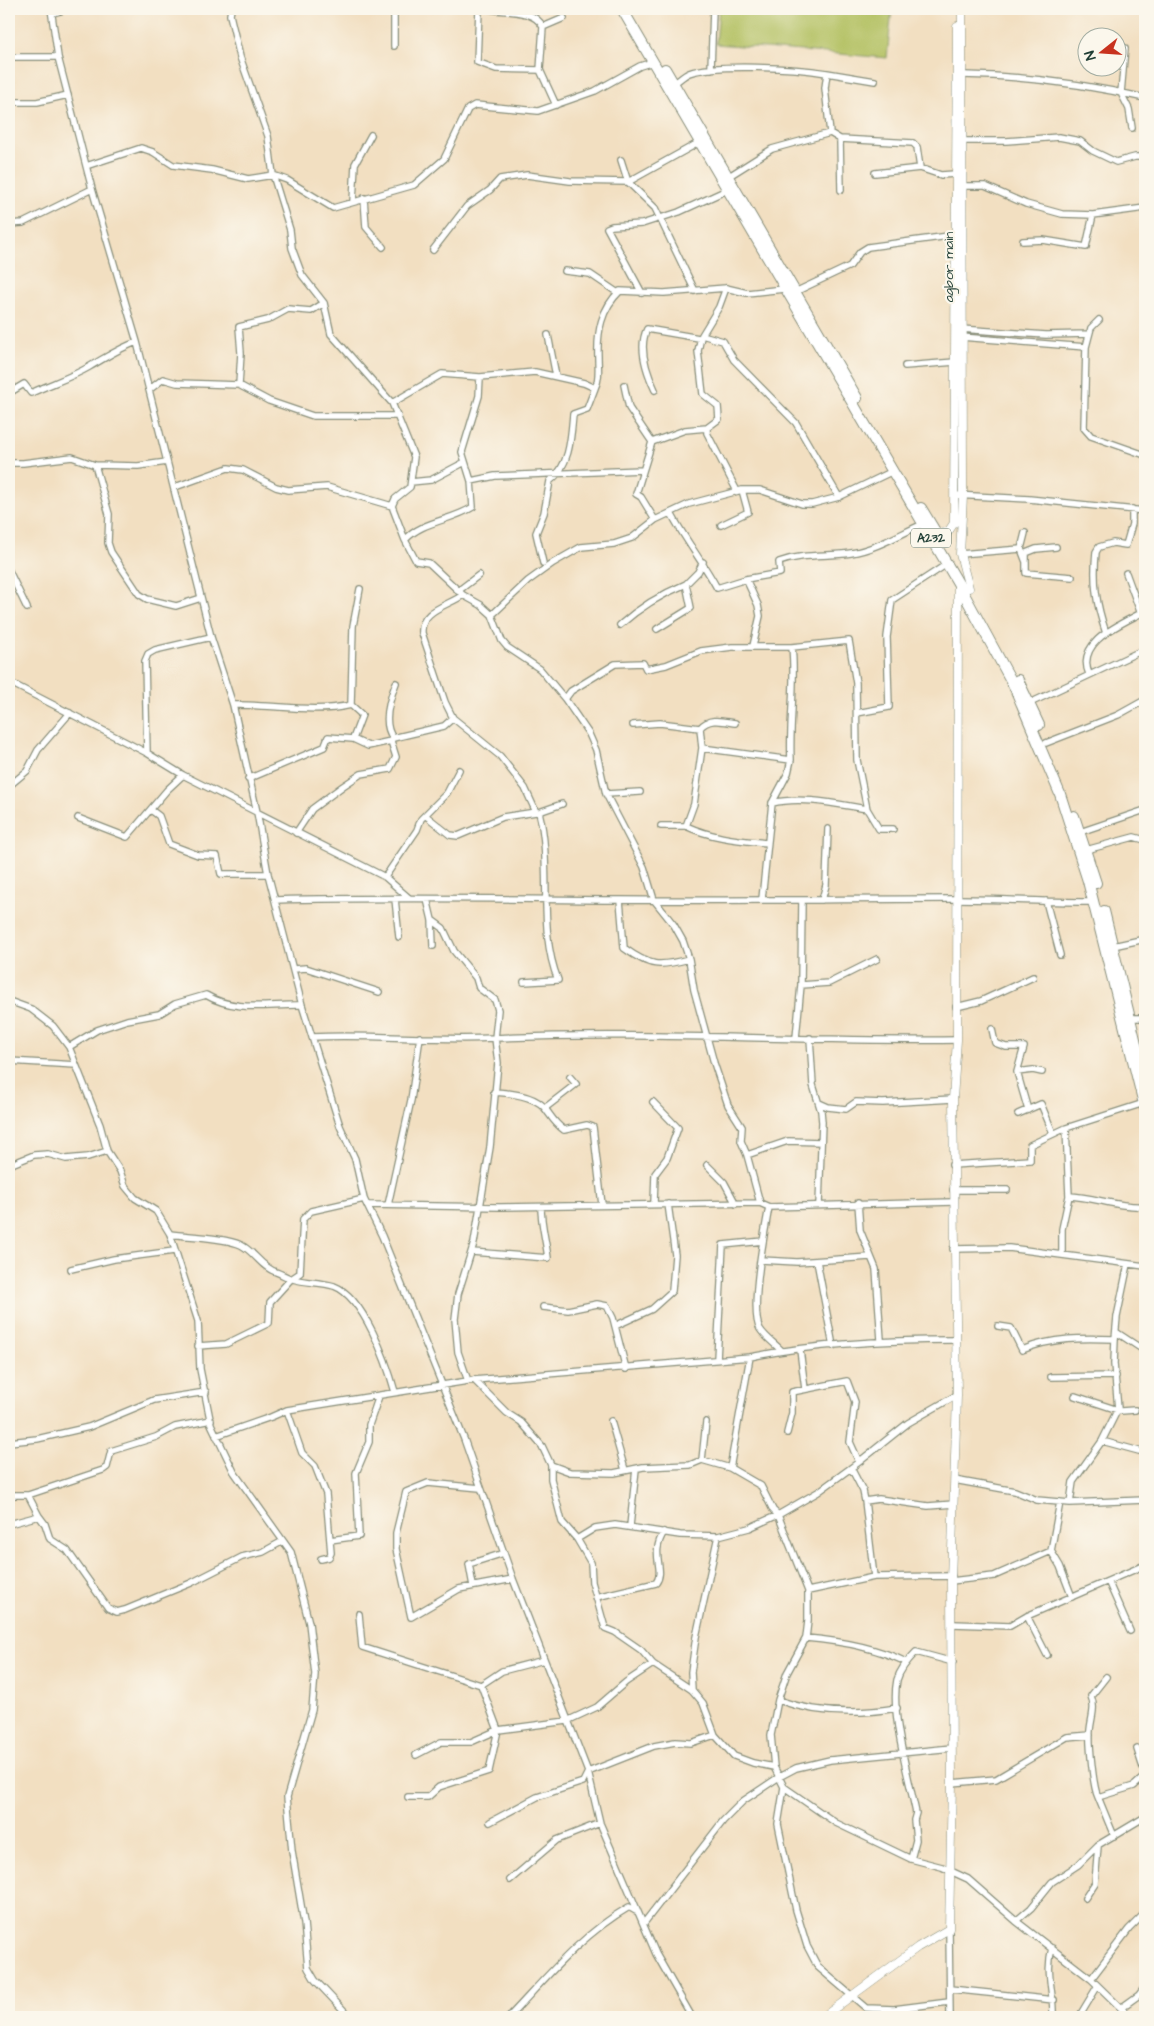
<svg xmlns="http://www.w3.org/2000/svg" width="1154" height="2026" font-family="'Architects Daughter',sans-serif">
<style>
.green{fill:#b4c163;stroke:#6a7f4c}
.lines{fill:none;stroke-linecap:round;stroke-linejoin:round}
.street-casing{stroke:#888e7a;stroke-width:8}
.secondary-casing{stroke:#888e7a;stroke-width:9}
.highway-casing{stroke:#888e7a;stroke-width:12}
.street{stroke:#fff;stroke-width:5.5}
.secondary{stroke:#fff;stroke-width:8}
.highway{stroke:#fff;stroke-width:10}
.labels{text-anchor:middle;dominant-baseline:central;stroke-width:4.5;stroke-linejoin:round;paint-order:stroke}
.shield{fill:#fbf7ec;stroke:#61756b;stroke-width:1}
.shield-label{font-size:12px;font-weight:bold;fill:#1f3d34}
.street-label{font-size:14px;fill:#1f3d34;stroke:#fbf7ec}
</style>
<rect width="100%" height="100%" fill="#fbf7ec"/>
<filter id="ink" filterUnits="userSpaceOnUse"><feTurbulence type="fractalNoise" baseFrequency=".02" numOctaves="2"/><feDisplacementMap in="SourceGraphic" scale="10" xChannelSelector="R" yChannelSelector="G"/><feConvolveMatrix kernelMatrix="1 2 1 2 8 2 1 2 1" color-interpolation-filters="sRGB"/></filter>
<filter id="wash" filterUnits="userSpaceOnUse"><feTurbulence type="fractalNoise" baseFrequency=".0096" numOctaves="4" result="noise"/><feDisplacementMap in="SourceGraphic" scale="20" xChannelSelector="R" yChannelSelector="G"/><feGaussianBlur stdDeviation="1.12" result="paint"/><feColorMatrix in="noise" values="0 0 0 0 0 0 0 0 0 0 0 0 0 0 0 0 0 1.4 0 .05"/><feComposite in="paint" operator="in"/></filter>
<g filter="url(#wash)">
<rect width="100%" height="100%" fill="#f2dfc1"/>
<path class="green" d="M 719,9 L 892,9 L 887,58 L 716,44 Z"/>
</g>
<g filter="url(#ink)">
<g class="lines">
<defs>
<path id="street" d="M 51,9 L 58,57 L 92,189 L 137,342 L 211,637 L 233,705 L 257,812 L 268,874 L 302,1005 L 340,1126 L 355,1159 L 364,1199 L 382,1236 L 464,1439 L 513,1579 L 588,1772 L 600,1823 L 656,1954 L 692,2017
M 231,9 L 230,15 L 240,57 L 268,136 L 273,175 L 290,230 L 292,248 L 302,275 L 324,303 L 331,334 L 392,403 L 414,457 L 410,487 L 395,499 L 392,506 L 405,540
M 394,9 L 394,46
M 479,9 L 477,62 L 496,69 L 540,70
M 489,9 C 506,12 535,9 543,27 L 540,70 L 556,105
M 53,13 L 68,9
M 543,27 L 564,18
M 1125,48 L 1121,93 L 1129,109 L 1132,128
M 9,57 L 58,57
M 711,69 L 713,9
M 827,73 L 875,81
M 963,75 C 1025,76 1085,84 1145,98
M 673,84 C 678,81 684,75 689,73 C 717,63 797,68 827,73 L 825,88 L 830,133
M 9,102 L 37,102 L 68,95
M 840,139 L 841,190
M 964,141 L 1006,141 L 1059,137 L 1080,141 L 1093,151 L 1116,162 L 1135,157 L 1145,157
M 621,160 L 628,182 L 655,208 L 695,291
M 86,166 L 141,148 L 153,152 L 173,165 L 212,170 L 248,179 L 273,175 L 287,180 L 333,208 L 414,185 L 444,159 L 468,109 L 475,105 L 538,111 L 595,91 L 640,66 L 653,62
M 875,173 L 920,168
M 726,178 L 772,149 L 830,133 L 840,139 L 913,143 L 917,147 L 920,168 L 941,175 L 955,174
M 962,186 L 985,186 L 1026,204 L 1062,214 L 1093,215 L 1145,208
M 364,198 L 366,227 L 383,247
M 353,202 L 355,164 L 371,135
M 9,224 L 23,223 L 92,189
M 1023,241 L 1043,240 L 1086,247 L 1093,215
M 433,250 L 467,206 L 490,190 L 500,179 L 527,175 L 570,181 L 628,182 L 700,142
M 565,271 L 590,274 L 618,293
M 726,288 L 719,307 L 702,335 L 723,341 L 734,360 L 796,423 L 839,497
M 795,292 L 850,266 L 860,252 L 868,247 L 956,235
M 642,293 L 607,228 L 612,226 L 642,224 L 679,212 L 727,190
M 1099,320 L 1091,328 L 1086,347 L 1084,428 L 1091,436 L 1145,455
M 961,329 L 1046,335 L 1088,334
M 548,335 L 556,376
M 701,337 L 698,351 L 703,394 L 718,406 L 719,419 L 707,428
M 961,337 L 1086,347
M 905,366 L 955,362
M 239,385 L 241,353 L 239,327 L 268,320 L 288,309 L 311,311 L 324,303
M 624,385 L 629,408 L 652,442
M 149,390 L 163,379 L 177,383 L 239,385 L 269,401 L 313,416 L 398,416
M 655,390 C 647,373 638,347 647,329 L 699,338
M 9,393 L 24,384 L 31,393 C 50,384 70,378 89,367 C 105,358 119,348 137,342
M 392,403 L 442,374 L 480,377 L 535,372 L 584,383 L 595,388 C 600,379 598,367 598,357 C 597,332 601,309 620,291 L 664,293 L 726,288 L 747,293 L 784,289
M 9,463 L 23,463 L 72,457 L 95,465 L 138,466 L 167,462
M 95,465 L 109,514 L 108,543 L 111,552 L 139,594 L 147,599 L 176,606 L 201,598
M 471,481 L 462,452 L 479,396 L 480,377
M 411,482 L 431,480 L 465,462
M 175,487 L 228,468 L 243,470 L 276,487 L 288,490 L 327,487 L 392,506
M 954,495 L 1029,499 L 1145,511
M 671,513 C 685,540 703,562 717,588 L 746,579 L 780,573 L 779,562 C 804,553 826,557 851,553 C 876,549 900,534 923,524
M 655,520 L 641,497 L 636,494 L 652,442 L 685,430 L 707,428 L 707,433 L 737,491
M 721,525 L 748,512 L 742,490
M 1021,549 L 1025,533
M 960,554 L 1021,549 L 1026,562 L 1026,573 L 1072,577
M 1026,560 L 1026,553 L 1036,549 L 1056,547
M 543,563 L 536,533 L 544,513 L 550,481 C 570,466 571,437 573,414 L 587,409 L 595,388
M 9,571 L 27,608
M 1126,573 L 1141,614
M 746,579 L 758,605 L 760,616 L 753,646
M 458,591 L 479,575
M 463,595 L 429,563 L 416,561 L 405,540 C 422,521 451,521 473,507 L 471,481 L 495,476 L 642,470
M 492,615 L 528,581 L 553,563 L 581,547 L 614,544 L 632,538 L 655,520 L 689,504 L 742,490 L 760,490 L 802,504 L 812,504 L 839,497 L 893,471
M 620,625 C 639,608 662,594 686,584
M 657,629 L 691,608 L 686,584 L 698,572 L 703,562
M 1106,633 C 1096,604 1093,582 1096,552 L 1099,547 L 1113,543 L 1126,545 L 1132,524 L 1132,509
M 1089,674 C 1075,641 1122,624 1145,611
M 9,682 L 147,753 L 183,775 L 385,877 L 409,898
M 565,699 L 571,691 L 615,664 L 643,663 L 646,669 L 666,665 L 701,651 L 732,647 L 792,647 L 849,641 L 856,683 L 857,760 L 867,809 L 879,829 L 893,829
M 1030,703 L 1145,649
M 233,705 C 272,704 313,714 351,705 L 353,626 L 360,589
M 351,705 L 362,715 L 353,739 L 368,746 L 391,741
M 857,713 L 889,707 L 887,637 L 892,600 L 947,564
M 735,723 C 722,721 709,717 700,728 L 702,748 L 791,760 L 788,773 L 772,803 L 762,899
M 633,725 L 660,723 L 700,728
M 393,738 C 382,724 390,698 396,683
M 1046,743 L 1118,715 L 1145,700
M 702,748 L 694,804 L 686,826 C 712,838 738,840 766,843
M 147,753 L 145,661 L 148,654 L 155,650 L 211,637
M 791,760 C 789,722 796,684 792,647
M 248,779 L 324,747 L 328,737 L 353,739
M 9,786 L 27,771 L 38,750 L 70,713
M 606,794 L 640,792
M 772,803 C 802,796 836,804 867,809
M 151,810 L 159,816 L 169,844 L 198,855 L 217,856 L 221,874 L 268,874
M 539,812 L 562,804
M 425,815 L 450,835 L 458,836 L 503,817 L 536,812
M 78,818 L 127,837 L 167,790 L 183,775
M 661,826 L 686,826
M 1080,832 L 1145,810
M 296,833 L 312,809 L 343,786 L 361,774 L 390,769 L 396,757 L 391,741 L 393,738 L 444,726 L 453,718
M 1086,850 L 1134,837 L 1145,840
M 385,877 L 417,830 L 421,819 L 447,793 L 459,770
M 395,899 L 399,937
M 427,899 L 432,920 L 433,946
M 275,900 C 390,897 506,899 621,900 C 732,901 844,899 955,899 C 1001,899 1048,902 1095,902
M 620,900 L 624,948 C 650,967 659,967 689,959
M 822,900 L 826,885 L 828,829
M 1046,901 L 1060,955
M 432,920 L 443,928 L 454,951 L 476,978 L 479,988 L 495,1000 L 498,1010 L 495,1038 L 498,1063 L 490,1147 L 474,1243 L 458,1294 L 455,1319 L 458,1352 L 468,1381
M 1113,946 L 1145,939
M 294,969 L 306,968 L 379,992
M 524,982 L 558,980 C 537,928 553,867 539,812 L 536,812 L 525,788 L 500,756 L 453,718 L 445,702 L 422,633 C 420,610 448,606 463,595 L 481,605 L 492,615 L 502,641 L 507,647 L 540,669 L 565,699 L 589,734 L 596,750 L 606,794 L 644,867 L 654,900 L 674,925 L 683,941 L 689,959 L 694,990 L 714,1063 L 728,1105 L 742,1127 L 741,1141 L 747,1155 L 760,1203
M 801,985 L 829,983 L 877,959
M 9,1001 L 31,1009 L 53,1026 L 69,1047 L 100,1125 L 107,1151 L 120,1171 L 125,1186 L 135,1198 L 156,1211 L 170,1234 L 198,1321 L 200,1369 L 211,1424 L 234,1472 L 291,1552 L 309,1623 L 315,1674 L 312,1710 L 287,1797 L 292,1851 L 304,1923 L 308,1968 L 315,1980 L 350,2017
M 956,1007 L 981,1001 L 1033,977
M 1130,1018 L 1145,1018
M 992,1029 L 995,1043 L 1006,1047 L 1024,1047 L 1017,1072 L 1028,1110
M 312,1037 C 373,1034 434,1041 494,1038 C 648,1031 803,1042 957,1040
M 796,1038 L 801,985 L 802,900
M 810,1038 L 813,1085 L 821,1111 L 822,1122 L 819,1205
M 69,1047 L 97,1030 L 127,1020 L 159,1014 L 175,1004 L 206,995 C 236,1013 270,1004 302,1005
M 9,1061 L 76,1065
M 1017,1072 L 1033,1070 L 1042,1072
M 494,1092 C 509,1093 532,1095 543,1106 C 551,1115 552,1121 564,1130 L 587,1125 L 593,1127 L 602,1205
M 653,1102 L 678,1128 L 667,1158 L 655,1174 L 654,1203
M 819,1103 L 828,1107 L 846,1109 L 856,1102 L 883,1103 L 953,1099
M 545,1108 L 576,1084 L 570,1077
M 1018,1114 L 1041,1104 L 1053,1133
M 747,1155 L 788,1141 L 821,1142
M 9,1165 L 34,1155 L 48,1154 L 66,1159 L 88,1157 L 107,1151
M 707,1165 L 724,1182 L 736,1204
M 952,1165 L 1030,1160 L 1030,1145 L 1066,1128
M 953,1190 L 1007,1190
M 1069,1196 L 1066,1128 L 1144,1103
M 858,1203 L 860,1230 L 876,1269 L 881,1340
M 369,1205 L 500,1207 L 760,1203 L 769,1207 L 953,1202
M 388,1205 L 411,1100 L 420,1037
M 769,1207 C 765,1230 749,1310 760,1329 C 765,1337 775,1344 782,1351
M 170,1234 C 189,1237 224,1237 241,1245 C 254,1251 261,1267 276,1272 C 282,1274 288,1278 293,1279 C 306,1283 321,1282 334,1286 C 364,1297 387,1363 395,1392
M 953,1249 L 1009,1248 L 1145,1266
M 472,1252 L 548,1258 C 546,1241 541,1224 541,1207
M 1062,1255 L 1062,1229 L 1069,1196 C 1095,1197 1119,1208 1145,1206
M 761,1260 L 797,1262 L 870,1257
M 817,1261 L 833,1346
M 1128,1264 L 1117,1317 L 1115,1339 L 1114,1364 L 1118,1409 L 1102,1441 L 1073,1482 L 1070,1503 L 1145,1500
M 71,1269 L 114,1259 L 174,1251
M 543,1307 L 568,1310 L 597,1304 L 607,1306 L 613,1318 L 626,1369
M 615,1326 L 652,1309 L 672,1291 L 675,1255 L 668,1204
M 998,1326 L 1011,1328 L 1022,1350 C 1053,1337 1083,1338 1115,1339
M 1116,1332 L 1145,1351
M 198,1346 L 226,1344 L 269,1323 L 270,1302 L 291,1279 L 300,1273 L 303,1219 L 311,1211 L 364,1199
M 800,1350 L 805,1389
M 717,1359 L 723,1245 L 763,1241
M 1051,1377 L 1116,1376
M 474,1380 L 507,1413 L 521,1422 L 542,1446 L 551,1465 L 551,1479 L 562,1522 L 577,1539 L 591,1563 L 592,1582 L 605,1628 L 615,1632 L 641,1650 L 653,1664 L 692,1690 L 703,1703 L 715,1735 L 734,1756 L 753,1763 L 774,1767
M 1075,1396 L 1121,1411 L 1135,1410
M 287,1410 L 302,1453 L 315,1466 L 326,1494 L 331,1553 L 329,1557 L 321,1559
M 611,1421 L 625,1470
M 787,1433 L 792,1413 L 792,1392 L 847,1381 L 855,1402 L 850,1442 L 859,1462
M 216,1436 L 271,1417 L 287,1410 L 474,1380 L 750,1357 C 817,1343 887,1340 955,1340
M 1102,1441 L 1139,1451
M 9,1442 L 37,1439 L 89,1427 L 154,1400 L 206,1392
M 702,1460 L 706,1422
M 551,1465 L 570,1472 L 614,1473 L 643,1467 L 690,1465 L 702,1460 L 730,1468 L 761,1486 L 773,1510 L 778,1515 L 808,1591 L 808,1621 L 806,1638 L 787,1673 L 778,1700 L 771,1735 L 774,1767 L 784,1787 L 836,1823 L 859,1834 L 911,1859 L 942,1867 L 968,1879 L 1016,1921 L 1091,1979 L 1130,2017
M 730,1468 L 750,1357
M 851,1468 L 863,1491 L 865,1501 L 874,1577
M 954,1480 L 1015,1491 L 1037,1500 L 1070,1503
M 480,1488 L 428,1483 L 406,1492 L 396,1533 L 396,1549 L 411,1617 L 459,1589 L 513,1579
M 9,1495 L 28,1495 L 103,1470 L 107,1467 L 111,1451 L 156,1437 L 175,1427 L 211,1420
M 865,1501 L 879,1499 L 928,1506 L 954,1504
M 1060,1502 L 1051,1551 L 1060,1566 L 1072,1597
M 39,1516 L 45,1524 L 50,1539 L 67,1550 L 108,1608 L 117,1612 L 125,1610 L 191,1583 L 242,1557 L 263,1552 L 283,1541
M 9,1524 L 39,1516 L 28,1495
M 630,1526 L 636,1469
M 577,1539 L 595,1528 L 615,1525 L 680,1535 L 718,1536 L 749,1528 L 778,1515 L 818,1492 L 859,1462 L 908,1423 L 957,1395
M 330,1540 L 359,1536 L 356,1473 L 369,1442 L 369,1425 L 379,1396
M 951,1581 L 994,1576 L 1051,1551
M 1108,1581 L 1130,1631
M 473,1586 L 469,1564 L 504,1553
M 808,1591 L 874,1577 L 952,1576
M 596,1597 L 656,1583 C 666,1569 649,1555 664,1532
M 359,1614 L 362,1647 L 481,1685
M 1027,1616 L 1047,1655
M 953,1624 L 1010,1626 L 1027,1616 L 1145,1565
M 806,1638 C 841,1641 875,1647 906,1662
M 692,1690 L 691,1672 L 696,1637 L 718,1536
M 778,1700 C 817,1714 856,1715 897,1708
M 1137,1749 L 1145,1774
M 416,1755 L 441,1742 L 471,1742 L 498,1730 L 567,1721 L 597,1707 L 626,1682 L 653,1664
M 952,1783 L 996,1779 L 1067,1737 L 1090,1735
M 784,1787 L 778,1824 L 796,1910 L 807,1946 L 818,1967 L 866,2008 L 894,2009 L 949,2002
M 408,1797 L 428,1797 L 439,1787 L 489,1771 L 498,1730 L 481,1685 L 502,1671 L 544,1660
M 1098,1797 C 1093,1787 1089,1743 1090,1730 C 1091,1718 1096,1708 1091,1696 L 1106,1677
M 490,1822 L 537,1797 L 583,1782 L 588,1772 L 654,1746 L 675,1742 L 691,1743 L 715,1735
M 1114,1836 L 1098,1797 L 1134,1786 L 1145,1776
M 911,1859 L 916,1840 L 914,1820 L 916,1813 C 909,1778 890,1714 897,1680 C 900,1669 908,1660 916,1652 L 953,1662
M 510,1880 L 557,1840 L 600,1823
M 1085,1898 L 1095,1883 L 1098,1846
M 1016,1921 L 1031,1908 L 1052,1882 L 1078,1865 L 1098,1845 L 1145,1817
M 644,1923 L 723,1821 L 743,1801 L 779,1777 L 796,1768 L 830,1760 L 952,1748
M 949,1929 L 950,2017
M 1052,1948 C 1045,1973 1054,1992 1053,2017
M 1091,1979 L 1129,1929 L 1145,1913
M 950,1989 L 1054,2000
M 1121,2008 L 1139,1995 L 1145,1987
M 509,2017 C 546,1978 582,1934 629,1907 L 636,1911
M 1079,2017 L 1097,1987"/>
<path id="secondary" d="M 962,9 L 963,496 L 960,554 L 969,588
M 936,533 L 948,532 L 954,523 L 957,26
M 823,2017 L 918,1947 L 949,1929 L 952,1783 L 951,1581 L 957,1395 L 953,1099 L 957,1040 L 958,585"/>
<path id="highway" d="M 622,9 L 958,583 L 1014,686 L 1060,794 L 1088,881 L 1145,1108
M 665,69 L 857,398
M 921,508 L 938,536
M 1018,680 L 1039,725
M 1074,816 L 1096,883
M 1104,911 L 1140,1060"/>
</defs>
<use href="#street" class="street-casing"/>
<use href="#secondary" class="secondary-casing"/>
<use href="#highway" class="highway-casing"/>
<use href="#street" class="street"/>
<use href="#secondary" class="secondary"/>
<use href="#highway" class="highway"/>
</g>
</g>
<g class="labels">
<rect class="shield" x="911" y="528.5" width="40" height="19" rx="4"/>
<g class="shield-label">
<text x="931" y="538">A232</text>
</g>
<g class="street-label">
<text transform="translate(949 267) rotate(-90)">agbor main</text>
</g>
</g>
<rect width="1154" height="2026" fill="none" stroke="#fbf7ec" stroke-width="30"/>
<g transform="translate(1102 52) rotate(253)"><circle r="24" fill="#fbf7ec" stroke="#a3ada2"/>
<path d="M0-4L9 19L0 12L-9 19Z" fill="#c8321e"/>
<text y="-8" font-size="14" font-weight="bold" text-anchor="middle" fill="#1f3d34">N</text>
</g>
</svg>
